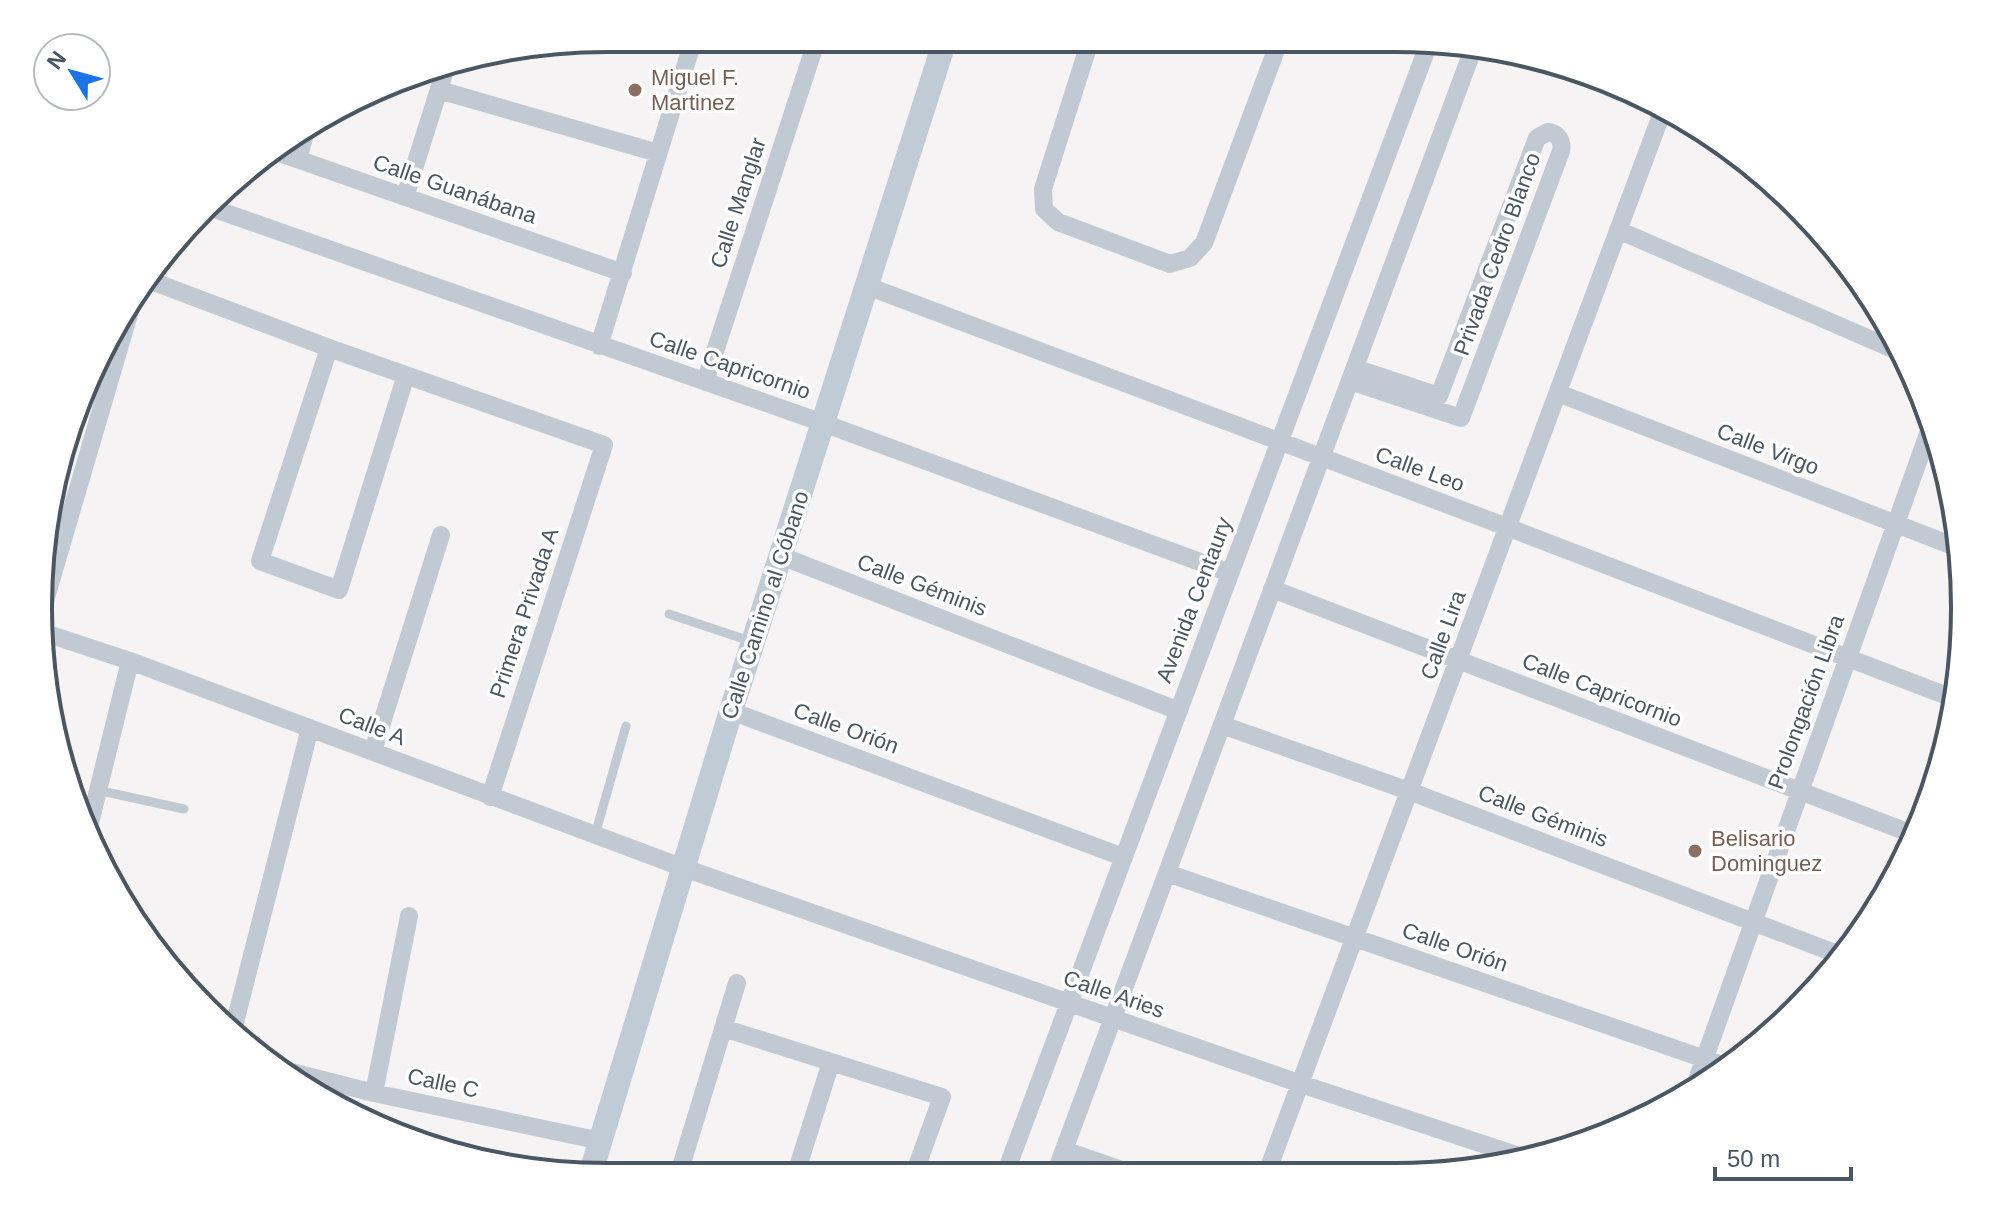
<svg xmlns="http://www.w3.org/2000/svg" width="2003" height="1215" font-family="Helvetica,sans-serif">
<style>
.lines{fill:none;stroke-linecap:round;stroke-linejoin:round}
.lane{stroke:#c1cad2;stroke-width:9}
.street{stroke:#c1cad2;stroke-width:18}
.secondary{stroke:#c1cbd6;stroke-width:24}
.education-dot{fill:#8d6e63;stroke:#fff;stroke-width:3}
.labels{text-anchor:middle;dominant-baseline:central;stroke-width:7;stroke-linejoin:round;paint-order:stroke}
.education-label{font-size:22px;fill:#785e54;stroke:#fff;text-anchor:start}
.street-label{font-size:22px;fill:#4a5661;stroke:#fff}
.rim{fill:none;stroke:#4a5661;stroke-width:4}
</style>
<rect width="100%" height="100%" fill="#f5f3f3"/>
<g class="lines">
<path class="lane" d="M 669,614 L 753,642
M 97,790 L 184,809
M 595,835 L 626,726"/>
<path class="street" d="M 918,40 L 943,47
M 1090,41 L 1043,189 L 1044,209 L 1058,222 L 1170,264 L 1190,258 L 1204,243 L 1279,42
M 439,90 L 658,153
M 271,150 L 623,273
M 298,159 L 306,131
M 405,197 L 447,64
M 212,208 L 823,423 L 1230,573
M 1618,230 L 1902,353
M 146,279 L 329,348 L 604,445 L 490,797
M 867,286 L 1507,527 L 1955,699
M 599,346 L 694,38
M 329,348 L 260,561 L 339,590 L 406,375
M 1350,381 L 1461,418 L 1561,151 C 1563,141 1558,133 1548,132 L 1537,138 L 1439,396 L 1355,368
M 705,382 L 817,39
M 1558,393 L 1961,549
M 66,440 L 72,418
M 781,556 L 1179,711
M 1272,589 L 1915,835
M 40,618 L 137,287
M 42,632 L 130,661 L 684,868 L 1301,1084 L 1531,1160
M 731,711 L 1123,857
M 1222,725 L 1409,791 L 1845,957
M 373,751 L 441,535
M 88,831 L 130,661
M 1167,873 L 1728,1067
M 723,1028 L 942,1097 L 914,1174
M 233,1030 L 310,728
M 276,1068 L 374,1093 L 601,1141
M 1693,1091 L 1933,420
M 374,1093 L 409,916
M 1064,1150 L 1136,1175
M 679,1173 L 737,983
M 796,1173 L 831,1062
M 1005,1174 L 1429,43
M 1055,1174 L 1475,44
M 1266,1175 L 1663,110"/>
<path class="secondary" d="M 591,1172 L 731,711 L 945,40"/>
</g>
<g class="education-dot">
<circle cx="635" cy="90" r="8"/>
<circle cx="1695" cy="851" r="8"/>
</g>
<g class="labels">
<g class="education-label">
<text x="651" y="77">Miguel F.<tspan x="651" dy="25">Martinez</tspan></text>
<text x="1711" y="838">Belisario<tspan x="1711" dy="25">Dominguez</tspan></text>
</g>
<g class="street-label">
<text transform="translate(455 189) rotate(19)">Calle Guanábana</text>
<text transform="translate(738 203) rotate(-72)">Calle Manglar</text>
<text transform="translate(1497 254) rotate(-70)">Privada Cedro Blanco</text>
<text transform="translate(730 365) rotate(19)">Calle Capricornio</text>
<text transform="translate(1768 449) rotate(21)">Calle Virgo</text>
<text transform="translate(1420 469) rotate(20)">Calle Leo</text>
<text transform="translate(922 585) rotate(21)">Calle Géminis</text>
<text transform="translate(1194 600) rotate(-69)">Avenida Centaury</text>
<text transform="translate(765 605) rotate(-72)">Calle Camino al Cóbano</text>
<text transform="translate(524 613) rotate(-72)">Primera Privada A</text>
<text transform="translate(1443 635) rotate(-70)">Calle Lira</text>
<text transform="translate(1602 690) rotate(21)">Calle Capricornio</text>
<text transform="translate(1806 702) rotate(-70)">Prolongación Libra</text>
<text transform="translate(372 726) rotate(21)">Calle A</text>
<text transform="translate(846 728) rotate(20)">Calle Orión</text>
<text transform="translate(1543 816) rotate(21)">Calle Géminis</text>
<text transform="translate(1455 947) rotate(19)">Calle Orión</text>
<text transform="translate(1114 994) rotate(19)">Calle Aries</text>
<text transform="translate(443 1083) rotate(12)">Calle C</text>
</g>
</g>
<path d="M0 0H2003V1215H0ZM607 52H1396A555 555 0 0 1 1951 607V608A555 555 0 0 1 1396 1163H607A555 555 0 0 1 52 608V607A555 555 0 0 1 607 52Z" fill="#fff" fill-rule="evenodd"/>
<path class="rim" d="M607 52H1396A555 555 0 0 1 1951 607V608A555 555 0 0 1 1396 1163H607A555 555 0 0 1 52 608V607A555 555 0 0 1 607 52Z"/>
<g transform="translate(72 72) rotate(307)"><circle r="38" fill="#ffffff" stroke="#b7bbc0" stroke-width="2"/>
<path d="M0-6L14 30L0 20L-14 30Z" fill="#1a73e8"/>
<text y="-12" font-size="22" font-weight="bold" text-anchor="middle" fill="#4a5661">N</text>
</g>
<path d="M1715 1167v12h136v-12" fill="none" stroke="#4a5661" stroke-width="4"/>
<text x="1727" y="1167" font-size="24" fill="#4a5661" stroke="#ffffff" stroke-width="6" paint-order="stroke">50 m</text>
</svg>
